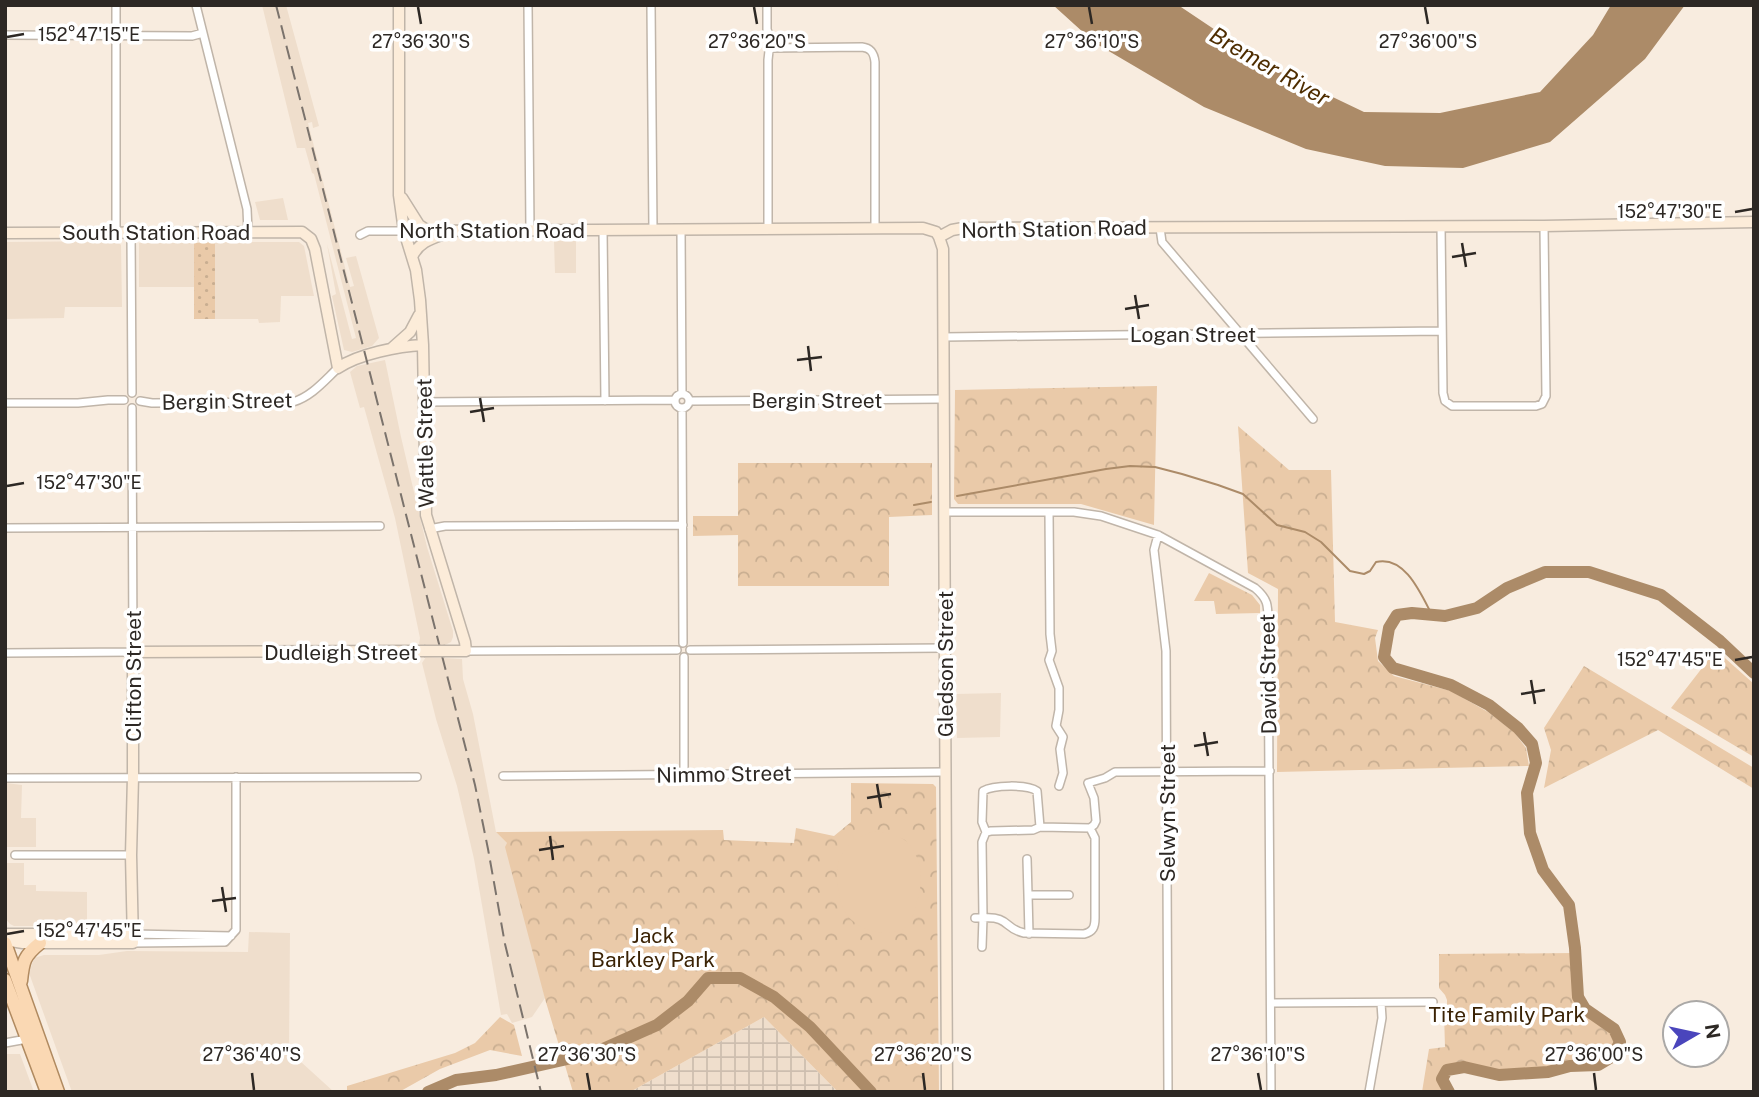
<svg xmlns="http://www.w3.org/2000/svg" width="1759" height="1097" font-family="'Public Sans',sans-serif">
<style>
.built{fill:#efdecc}
.industrial{fill:url(#industrial-grid)}
.grass{fill:url(#grass-dots)}
.park{fill:url(#park-crowns)}
.pitch{fill:#eacaa9}
.water{fill:#ac8b68}
.lines{fill:none;stroke-linecap:round;stroke-linejoin:round}
.stream{stroke:#ac8b68;stroke-width:2}
.river{stroke:#ac8b68;stroke-width:12}
.street-casing{stroke:#c0b5a9;stroke-width:10}
.secondary-casing{stroke:#c0b5a9;stroke-width:13}
.primary-casing{stroke:#b08a60;stroke-width:15}
.street{stroke:#fff;stroke-width:7}
.secondary{stroke:#fcecd9;stroke-width:10}
.primary{stroke:#fad8b3;stroke-width:12}
.rail{stroke:#7b736c;stroke-width:2;stroke-dasharray:14 7;stroke-linecap:butt}
.secondary-bridge-casing{stroke:#c0b5a9;stroke-width:13;stroke-linecap:butt}
.secondary-bridge{stroke:#fcecd9;stroke-width:10}
.ticks{fill:none;stroke:#2d2824;stroke-width:2.5}
.labels{text-anchor:middle;dominant-baseline:central;stroke-width:7;stroke-linejoin:round;paint-order:stroke}
.street-label{font-size:21px;fill:#2d2824;stroke:#fff}
.park-label{font-size:21px;fill:#3b2305;stroke:#fff}
.water-label{font-size:23px;font-style:italic;fill:#4e2d00;stroke:#fff}
.ticks-label{font-size:18px;text-anchor:middle;fill:#2d2824;stroke:#fff;stroke-width:7;stroke-linejoin:round;paint-order:stroke}
</style>
<defs>
<pattern id="industrial-grid" width="8" height="8" patternUnits="userSpaceOnUse" patternTransform="scale(1.75)"><rect width="8" height="8" fill="#efdecc"/><path d="M0 4h8M4 0v8" fill="none" stroke="#cdbeaf"/></pattern>
<pattern id="grass-dots" width="8" height="8" patternUnits="userSpaceOnUse" patternTransform="scale(1.75)"><rect width="8" height="8" fill="#eacaa9"/><path d="M2 2h.1M6 6h.1" fill="none" stroke="#c9ae91" stroke-width="1.8" stroke-linecap="round"/></pattern>
<pattern id="park-crowns" width="20" height="18" patternUnits="userSpaceOnUse" patternTransform="scale(1.75)"><rect width="20" height="18" fill="#eacaa9"/><path d="M2 6a3 3 0 1 1 6 0M12 15a3 3 0 1 1 6 0" fill="none" stroke="#c9ae91"/></pattern>
</defs>
<rect width="100%" height="100%" fill="#f8ecdf"/>
<path class="built" d="M 262,5 L 286,5 L 319,126 L 313,128 L 312,122 L 308,123 L 350,287 L 354,286 L 346,258 L 356,256 L 379,338 L 372,346 L 352,352 L 344,350 L 332,296 L 336,294 L 327,244 L 352,339 L 356,338 L 314,174 L 312,173 L 305,148 L 297,148 Z
M 283,198 L 288,220 L 260,220 L 255,202 Z
M 117,241 L 121,245 L 122,307 L 65,307 L 64,318 L 5,319 L 5,242 Z
M 554,241 L 576,241 L 576,273 L 555,273 Z
M 215,242 L 299,242 L 304,246 L 314,296 L 281,296 L 280,322 L 259,323 L 258,319 L 215,319 Z
M 139,243 L 194,243 L 194,287 L 139,287 Z
M 385,360 L 401,437 L 427,547 L 453,631 L 453,637 L 451,642 L 443,646 L 424,647 L 419,644 L 420,638 L 395,518 L 364,407 L 360,408 L 350,372 L 357,366 Z
M 426,657 L 462,659 L 463,679 L 473,714 L 496,832 L 507,843 L 545,998 L 532,1017 L 512,1023 L 507,1014 L 501,1015 L 474,859 L 457,786 L 436,719 L 422,663 Z
M 1001,693 L 1000,737 L 957,738 L 956,694 Z
M 7,714 L 6,783 L 22,785 L 21,818 L 36,818 L 36,847 L 5,847 L 5,715 Z
M 5,863 L 24,863 L 24,885 L 36,885 L 36,891 L 87,892 L 87,926 L 14,926 L 10,924 L 5,918 Z
M 249,932 L 290,933 L 289,1051 L 334,1092 L 72,1092 L 29,973 L 34,958 L 44,955 L 99,955 L 127,951 L 248,952 Z
M 5,1054 L 20,1054 L 34,1092 L 5,1092 Z"/>
<path class="industrial" d="M 764,1017 L 838,1092 L 630,1092 Z"/>
<path class="grass" d="M 215,242 L 215,319 L 194,319 L 194,243 Z"/>
<path class="park" d="M 1157,386 L 1154,525 L 1081,504 L 958,504 L 954,499 L 955,390 Z
M 1238,426 L 1289,470 L 1331,470 L 1335,622 L 1378,630 L 1375,638 L 1378,661 L 1394,676 L 1451,691 L 1488,712 L 1514,732 L 1526,748 L 1529,766 L 1277,772 L 1278,589 L 1248,573 Z
M 738,463 L 932,463 L 932,515 L 889,517 L 889,586 L 738,586 L 738,535 L 693,536 L 693,516 L 738,516 Z
M 1209,573 L 1252,595 L 1260,605 L 1260,613 L 1216,614 L 1214,601 L 1194,601 Z
M 1716,650 L 1754,684 L 1754,757 L 1671,708 Z
M 1584,666 L 1754,768 L 1754,789 L 1658,730 L 1544,788 L 1551,750 L 1544,728 Z
M 851,783 L 933,784 L 936,787 L 939,1092 L 838,1092 L 764,1017 L 630,1092 L 573,1092 L 545,999 L 505,847 L 507,843 L 496,832 L 723,830 L 724,840 L 794,843 L 796,828 L 834,836 L 851,822 Z
M 1575,953 L 1578,997 L 1585,1009 L 1614,1029 L 1620,1042 L 1613,1056 L 1598,1065 L 1570,1066 L 1548,1072 L 1499,1075 L 1465,1067 L 1447,1070 L 1442,1079 L 1449,1092 L 1422,1092 L 1429,1049 L 1445,1047 L 1444,1013 L 1447,1007 L 1447,1000 L 1445,995 L 1439,988 L 1439,954 Z
M 500,1017 L 514,1025 L 522,1056 L 490,1050 L 440,1069 L 399,1092 L 347,1092 L 347,1086 L 455,1053 L 475,1043 Z"/>
<path class="pitch" d="M 875,831 C 884,833 899,835 906,841 C 922,856 924,882 917,901 C 915,908 912,921 907,926 C 889,941 856,930 845,912 C 841,906 840,898 839,892 C 831,861 845,839 875,831 Z"/>
<path class="water" d="M 1053,5 L 1178,5 L 1272,68 L 1364,112 L 1440,113 L 1540,92 L 1593,35 L 1611,5 L 1685,5 L 1645,59 L 1550,142 L 1463,168 L 1385,166 L 1306,149 L 1204,107 L 1095,43 Z"/>
<g class="lines">
<path class="stream" d="M 957,496 L 1106,469 L 1130,466 L 1155,467 L 1182,474 L 1218,485 L 1243,494 L 1277,525 L 1305,532 L 1321,542 L 1350,571 L 1364,574 L 1370,571 L 1376,562 C 1405,555 1421,594 1432,615
M 914,505 L 931,502"/>
<path class="river" d="M 428,1092 L 456,1080 L 496,1075 L 594,1053 L 657,1025 L 688,1001 L 708,978 L 740,978 L 774,997 L 810,1027 L 871,1092
M 1449,1092 L 1442,1079 L 1447,1070 L 1464,1067 L 1499,1075 L 1548,1072 L 1570,1066 L 1598,1065 L 1613,1056 L 1620,1042 L 1614,1029 L 1585,1009 L 1578,997 L 1575,948 L 1569,905 L 1543,870 L 1530,833 L 1527,793 L 1536,763 L 1532,744 L 1518,728 L 1489,705 L 1451,685 L 1393,668 L 1384,657 L 1389,628 L 1397,615 L 1412,613 L 1445,616 L 1477,608 L 1507,588 L 1545,572 L 1589,572 L 1661,595 L 1720,641 L 1754,673"/>
<defs>
<path id="street" d="M 116,5 L 116,232
M 196,5 L 247,209 L 248,232
M 528,5 L 530,230
M 651,5 L 653,230
M 767,5 L 767,29 L 772,48 L 769,51 L 768,60 L 768,229
M 5,35 L 192,36 L 203,33
M 772,48 L 862,47 C 871,48 874,53 875,62 L 875,228
M 1441,226 L 1443,393 L 1445,401 L 1452,406 L 1536,406 L 1542,404 L 1546,396 L 1544,226
M 1160,228 L 1162,242 L 1313,419
M 681,229 L 682,393
M 603,230 L 605,401
M 131,232 L 132,393
M 360,235 L 368,231 L 404,231
M 944,337 L 1442,331
M675 401a7 7 0 1 1 14 0a7 7 0 1 1-14 0Z
M 140,401 L 152,403 L 293,402 C 312,396 324,381 338,368
M 690,401 L 943,399
M 424,402 L 675,400
M 5,403 L 78,403 L 108,400 L 124,400
M 682,409 L 683,643
M 944,512 L 1074,512 L 1101,516 L 1158,535 L 1255,588 C 1268,599 1268,605 1268,621 L 1271,1092
M 1049,512 L 1050,634 L 1052,651 L 1049,660 L 1059,688 L 1059,710 L 1056,726 L 1063,737 L 1060,749 L 1063,773 L 1059,786
M 5,528 L 380,526
M 429,529 L 445,526 L 683,525
M 1158,535 L 1154,550 L 1166,651 L 1168,1092
M 690,650 L 944,648
M 466,651 L 677,650
M 5,653 L 133,652 L 132,408
M 684,657 L 684,775
M 503,776 L 945,772
M 5,778 L 417,777
M 1090,828 L 1094,825 L 1096,821 L 1094,798 L 1088,783 L 1105,778 L 1115,772 L 1270,771
M 15,855 L 131,855
M 1027,859 L 1028,895
M 975,918 L 983,918 L 982,842 L 986,832 L 991,831 L 1033,830 L 1040,827 L 1037,791 C 1027,784 993,785 983,791 L 982,822 L 986,832
M 133,934 L 231,936
M 1029,934 L 1028,895 L 1069,895
M 133,943 L 225,942 L 236,930 L 236,777
M 982,947 L 983,918 C 1010,916 1004,929 1024,933 L 1084,934 C 1093,932 1095,927 1095,918 L 1095,838 L 1090,828 L 1040,827
M 1271,1003 L 1433,1002
M 5,1043 L 27,1039
M 1369,1092 L 1382,1018 L 1381,1003"/>
<path id="secondary" d="M 399,5 L 399,195 L 404,231 L 416,270 L 420,300 L 423,345 L 426,515 L 465,642 L 466,651 L 445,651
M 402,198 L 419,225 L 428,231
M 404,231 L 923,228 L 936,232 L 939,237
M 5,233 L 302,232 L 311,239 L 315,249 L 338,368 C 358,354 399,346 423,345
M 939,237 L 943,249 L 947,1092
M 939,237 L 952,230 L 963,228 L 1544,226 L 1754,222
M 412,257 C 418,243 430,239 444,234
M 392,348 L 410,332 L 419,315
M 5,934 L 133,934
M 5,940 L 23,943 L 133,943 L 131,855 L 133,777 L 133,652 L 424,651"/>
<path id="primary" d="M 5,943 L 58,1092
M 5,980 L 47,1092
M 21,981 C 23,961 24,956 40,943"/>
</defs>
<use href="#street" class="street-casing"/>
<use href="#secondary" class="secondary-casing"/>
<use href="#primary" class="primary-casing"/>
<use href="#street" class="street"/>
<use href="#secondary" class="secondary"/>
<use href="#primary" class="primary"/>
<path class="rail" d="M 276,5 L 475,785 L 488,849 L 505,944 L 541,1092"/>
<defs>
<path id="secondary-bridge" d="M 424,651 L 445,651"/>
</defs>
<use href="#secondary-bridge" class="secondary-bridge-casing"/>
<use href="#secondary-bridge" class="secondary-bridge"/>
</g>
<path class="ticks" d="M 418,7 L 421,24M 754,7 L 757,24M 1089,7 L 1092,24M 1425,7 L 1428,24M 7,37 L 24,34M 1735,212 L 1752,209M 1462,243 L 1466,267M 1452,257 L 1476,253M 1135,295 L 1139,319M 1125,309 L 1149,305M 808,346 L 811,371M 797,360 L 822,357M 480,398 L 484,422M 470,412 L 494,408M 7,486 L 24,483M 1735,660 L 1752,657M 1531,680 L 1535,704M 1521,694 L 1545,690M 1204,732 L 1208,756M 1194,746 L 1218,742M 877,784 L 881,808M 867,798 L 891,794M 550,836 L 553,860M 539,850 L 564,846M 222,887 L 226,912M 212,901 L 236,898M 7,934 L 24,931M 252,1073 L 254,1090M 587,1073 L 590,1090M 923,1073 L 925,1090M 1258,1073 L 1261,1090M 1594,1073 L 1596,1090"/>
<g class="labels">
<g class="street-label">
<text transform="translate(1054 229) rotate(-1)">North Station Road</text>
<text x="492" y="230">North Station Road</text>
<text x="156" y="232">South Station Road</text>
<text x="1193" y="334">Logan Street</text>
<text x="817" y="400">Bergin Street</text>
<text transform="translate(227 401) rotate(-1)">Bergin Street</text>
<text transform="translate(425 443) rotate(-91)">Wattle Street</text>
<text x="341" y="652">Dudleigh Street</text>
<text transform="translate(945 664) rotate(-90)">Gledson Street</text>
<text transform="translate(1268 674) rotate(-91)">David Street</text>
<text transform="translate(133 676) rotate(-90)">Clifton Street</text>
<text transform="translate(724 774) rotate(-1)">Nimmo Street</text>
<text transform="translate(1167 813) rotate(-90)">Selwyn Street</text>
</g>
<g class="park-label">
<text x="653" y="935">Jack<tspan x="653" dy="24">Barkley Park</tspan></text>
<text x="1507" y="1014">Tite Family Park</text>
</g>
<g class="water-label">
<text transform="translate(1270 66) rotate(30)">Bremer River</text>
</g>
</g>
<g class="ticks-label">
<text x="89" y="41">152°47'15"E</text>
<text x="421" y="48">27°36'30"S</text>
<text x="757" y="48">27°36'20"S</text>
<text x="1092" y="48">27°36'10"S</text>
<text x="1428" y="48">27°36'00"S</text>
<text x="1670" y="218">152°47'30"E</text>
<text x="89" y="489">152°47'30"E</text>
<text x="1670" y="666">152°47'45"E</text>
<text x="89" y="937">152°47'45"E</text>
<text x="252" y="1061">27°36'40"S</text>
<text x="587" y="1061">27°36'30"S</text>
<text x="923" y="1061">27°36'20"S</text>
<text x="1258" y="1061">27°36'10"S</text>
<text x="1594" y="1061">27°36'00"S</text>
</g>
<rect width="1759" height="1097" fill="none" stroke="#2d2824" stroke-width="14"/>
<g transform="translate(1696 1034) rotate(81)"><circle r="33" fill="#ffffff" stroke="#aba9a7" stroke-width="2"/>
<path d="M0-5L12 26L0 18L-12 26Z" fill="#4a45bc"/>
<text y="-10" font-size="19" font-weight="bold" text-anchor="middle" fill="#2d2824">N</text>
</g>
</svg>
